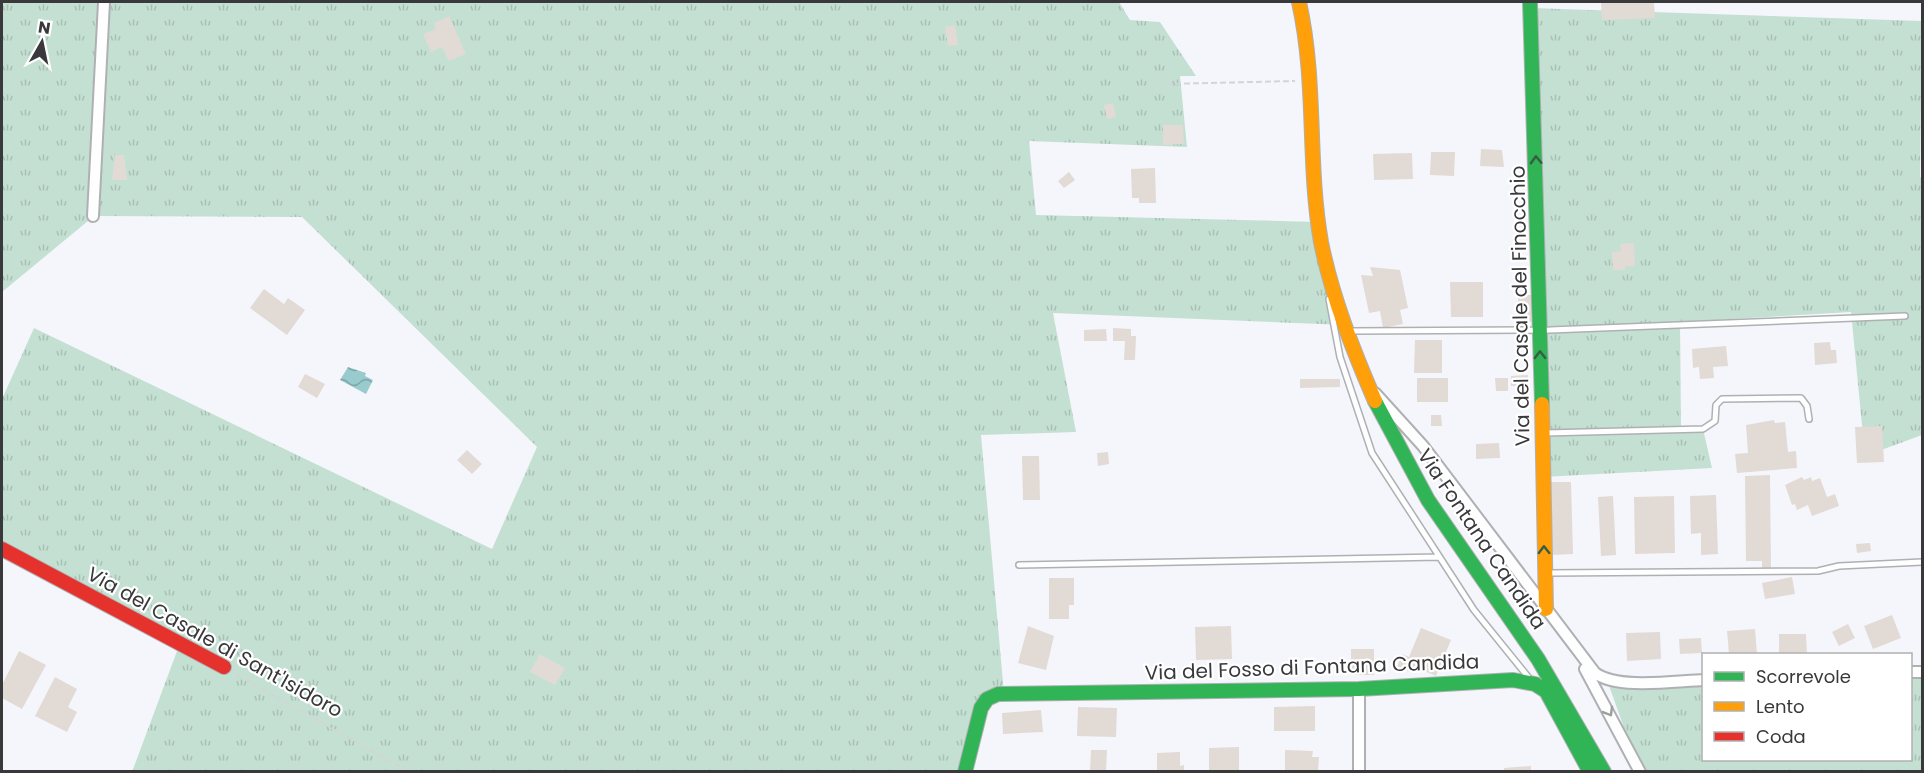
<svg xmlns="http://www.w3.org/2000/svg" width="1924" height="773" font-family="Poppins,sans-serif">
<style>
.grass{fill:url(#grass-tufts)}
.water{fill:url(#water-waves)}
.building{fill:#e2dad5}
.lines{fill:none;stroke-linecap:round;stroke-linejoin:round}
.lane-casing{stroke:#afb0b3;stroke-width:8}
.street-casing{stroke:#afb0b3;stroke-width:14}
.fast-casing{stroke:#afb0b3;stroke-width:16}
.slow-casing{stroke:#afb0b3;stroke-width:16}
.jam-casing{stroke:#afb0b3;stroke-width:16}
.path{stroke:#d4d4d7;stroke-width:2;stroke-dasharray:6 3;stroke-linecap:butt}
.lane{stroke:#fefefe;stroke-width:5}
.street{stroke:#fefefe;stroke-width:10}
.fast{stroke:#30b455;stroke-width:14}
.slow{stroke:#ff9f0a;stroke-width:14}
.jam{stroke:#e5322d;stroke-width:14}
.oneway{stroke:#365e44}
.oneway2{stroke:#9c9c9d}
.labels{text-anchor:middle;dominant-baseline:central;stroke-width:4.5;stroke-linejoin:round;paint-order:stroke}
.street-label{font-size:20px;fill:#39393c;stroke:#fff}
</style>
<defs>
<pattern id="grass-tufts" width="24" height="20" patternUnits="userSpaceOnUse" patternTransform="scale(1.5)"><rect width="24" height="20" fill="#c4e0d2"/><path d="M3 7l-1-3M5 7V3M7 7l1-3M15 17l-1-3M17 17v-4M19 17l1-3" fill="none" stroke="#a9c1b5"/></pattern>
<pattern id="water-waves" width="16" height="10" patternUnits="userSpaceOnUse" patternTransform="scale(1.5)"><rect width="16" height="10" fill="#99cbce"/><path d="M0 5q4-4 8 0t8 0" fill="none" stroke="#7ea6a8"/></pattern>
</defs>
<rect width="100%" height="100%" fill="#f5f6fb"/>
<path class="grass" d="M 2,2 L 1119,2 L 1130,20 L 1160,22 L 1196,76 L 1180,76 L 1187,147 L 1029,141 L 1036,215 L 1319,222 L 1346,325 L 1053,313 L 1076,432 L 981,435 L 1004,694 L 990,697 L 965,771 L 132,772 L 180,643 L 2,549 L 2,399 L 34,328 L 492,549 L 537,447 L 302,217 L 94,216 L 2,292 Z
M 1531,8 L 1922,21 L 1920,177 L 1922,178 L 1922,435 L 1865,456 L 1851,312 L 1680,322 L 1681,429 L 1703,429 L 1712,468 L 1543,477 Z
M 1911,672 L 1922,672 L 1922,771 L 1639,770 L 1607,680 L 1703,680 L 1704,760 L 1910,760 Z"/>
<path class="water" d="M 348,367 L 366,373 L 365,376 L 373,380 L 366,394 L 340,380 Z"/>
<path class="building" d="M 1601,2 L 1654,2 L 1655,18 L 1602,20 Z
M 449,16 L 466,54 L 449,61 L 442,47 L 431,52 L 423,34 L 436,29 L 434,23 Z
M 955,25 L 958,45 L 948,46 L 945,27 Z
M 1113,103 L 1116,117 L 1107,119 L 1104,105 Z
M 1163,125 L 1183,125 L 1184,144 L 1163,145 Z
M 1481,149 L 1502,150 L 1504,167 L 1480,166 Z
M 1431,152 L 1455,152 L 1454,176 L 1430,175 Z
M 1412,153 L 1413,179 L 1374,180 L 1373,154 Z
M 115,155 L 124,155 L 127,180 L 112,180 Z
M 1155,168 L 1156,203 L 1139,203 L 1139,198 L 1132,198 L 1131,169 Z
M 1069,172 L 1075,180 L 1064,188 L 1058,181 Z
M 1634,243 L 1635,266 L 1625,266 L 1625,270 L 1613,270 L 1612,252 L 1621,251 L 1620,244 Z
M 1370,267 L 1400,270 L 1408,308 L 1400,310 L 1403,324 L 1383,328 L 1380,311 L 1369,313 L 1361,275 L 1373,276 Z
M 1450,282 L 1483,282 L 1483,317 L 1451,317 Z
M 264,289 L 284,304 L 288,298 L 305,310 L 287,335 L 250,308 Z
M 1518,295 L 1532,295 L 1531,322 L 1524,322 L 1524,314 L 1518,314 Z
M 1113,328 L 1131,329 L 1131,336 L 1136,336 L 1135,360 L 1124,360 L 1125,341 L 1113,341 Z
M 1106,329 L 1107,341 L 1084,341 L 1084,330 Z
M 1415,340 L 1442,340 L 1442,373 L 1414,373 Z
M 1830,342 L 1831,350 L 1836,350 L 1837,363 L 1815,365 L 1814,343 Z
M 1726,346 L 1728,366 L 1713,367 L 1714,378 L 1700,379 L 1699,367 L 1693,368 L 1692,349 Z
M 305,374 L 325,384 L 317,398 L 298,387 Z
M 1528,375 L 1528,385 L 1511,386 L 1511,376 Z
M 1417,378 L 1448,378 L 1448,402 L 1417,402 Z
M 1495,378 L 1508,378 L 1508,391 L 1496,391 Z
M 1300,379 L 1340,379 L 1340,387 L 1300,388 Z
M 1431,415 L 1441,415 L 1442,426 L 1431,426 Z
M 1774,420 L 1775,423 L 1785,422 L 1788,452 L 1796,451 L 1797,468 L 1737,473 L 1735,454 L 1748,453 L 1746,425 Z
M 1882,426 L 1884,462 L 1857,463 L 1855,427 Z
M 1499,443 L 1500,458 L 1476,459 L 1476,444 Z
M 467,450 L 482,464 L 472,474 L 457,460 Z
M 1108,452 L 1109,464 L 1098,466 L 1097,453 Z
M 1022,456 L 1039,456 L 1040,500 L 1023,500 Z
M 1770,475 L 1771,568 L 1762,568 L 1762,561 L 1746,561 L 1745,476 Z
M 1802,477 L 1804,480 L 1811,477 L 1812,481 L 1820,478 L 1827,497 L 1835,494 L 1839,506 L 1812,516 L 1808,505 L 1797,510 L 1795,504 L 1792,505 L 1785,485 Z
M 1548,482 L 1571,482 L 1573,554 L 1550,555 Z
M 1716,495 L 1718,554 L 1701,555 L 1701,533 L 1691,534 L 1690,496 Z
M 1613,496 L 1616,555 L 1601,556 L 1598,497 Z
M 1674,496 L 1675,553 L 1635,554 L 1634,497 Z
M 1870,543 L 1871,551 L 1857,553 L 1856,544 Z
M 1792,577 L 1795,594 L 1765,599 L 1762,583 Z
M 1049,578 L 1074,578 L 1074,605 L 1069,605 L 1069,619 L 1049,619 Z
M 1892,615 L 1901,638 L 1873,649 L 1864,626 Z
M 1848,624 L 1855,638 L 1839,646 L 1832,632 Z
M 1028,626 L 1054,636 L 1046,670 L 1018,663 Z
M 1231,626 L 1232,659 L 1196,660 L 1195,627 Z
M 1421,628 L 1451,640 L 1436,676 L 1415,667 L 1413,673 L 1397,667 L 1402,654 L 1409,657 Z
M 1755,629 L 1757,654 L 1729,654 L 1727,631 Z
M 1660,632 L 1661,659 L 1627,661 L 1626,633 Z
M 1779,634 L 1806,634 L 1807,654 L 1779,654 Z
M 1701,638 L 1702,653 L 1680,654 L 1679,639 Z
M 1351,649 L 1374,649 L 1374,675 L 1351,675 Z
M 19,651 L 46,665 L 22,709 L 2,698 L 2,685 Z
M 540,654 L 565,668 L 555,685 L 530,672 Z
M 55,677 L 77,689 L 68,707 L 77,712 L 67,732 L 35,716 Z
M 1315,706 L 1315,731 L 1274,731 L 1274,707 Z
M 1078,707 L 1117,708 L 1116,737 L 1077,736 Z
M 1041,710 L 1043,732 L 1003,734 L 1002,713 Z
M 1239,747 L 1239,772 L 1209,772 L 1209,748 Z
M 1091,750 L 1107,750 L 1106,772 L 1090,772 Z
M 1285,750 L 1313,751 L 1312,757 L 1319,757 L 1318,772 L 1285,772 Z
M 1180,752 L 1180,766 L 1184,765 L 1184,772 L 1157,772 L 1157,753 Z
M 1531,766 L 1531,772 L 1504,772 L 1504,768 Z"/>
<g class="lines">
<defs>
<path id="lane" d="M 1329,299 L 1340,357 L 1372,453 L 1474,610 L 1529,678
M 1352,331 L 1550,330 L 1905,316
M 1545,433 L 1703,429 L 1715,421 L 1716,405 L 1722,399 L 1801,398 L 1807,406 L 1809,419
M 1019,565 L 1439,557
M 1547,573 L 1818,571 L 1839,566 L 1922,562"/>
<path id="street" d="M 93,216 L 104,2
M 1375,393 L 1423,446 L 1595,673 C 1618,690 1675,681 1704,680
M 1585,669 L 1640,772
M 1910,672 L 1922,672
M 1359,689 L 1359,772"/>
<path id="fast" d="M 1530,2 L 1542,404
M 1375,401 L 1428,500 L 1538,659 L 1604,772
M 965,772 L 981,708 L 987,699 L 998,694 L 1359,689 L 1513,680 L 1535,684 L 1546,691 L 1590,772"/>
<path id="slow" d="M 1299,2 C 1317,83 1307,162 1321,242 C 1332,297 1353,350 1375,401
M 1542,404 L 1546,609"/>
<path id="jam" d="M 2,549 L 224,667"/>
</defs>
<use href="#lane" class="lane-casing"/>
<use href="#street" class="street-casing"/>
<use href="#fast" class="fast-casing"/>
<use href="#slow" class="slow-casing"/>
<use href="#jam" class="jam-casing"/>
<path class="path" d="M 1166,84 L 1295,81
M 237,675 L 410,772"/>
<use href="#lane" class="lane"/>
<use href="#street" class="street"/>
<use href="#fast" class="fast"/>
<use href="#slow" class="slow"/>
<use href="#jam" class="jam"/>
</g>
<defs><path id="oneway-chevron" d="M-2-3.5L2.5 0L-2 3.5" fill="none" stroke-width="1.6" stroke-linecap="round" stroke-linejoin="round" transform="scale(1.5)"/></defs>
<g class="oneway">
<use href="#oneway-chevron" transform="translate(1536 160) rotate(-92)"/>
<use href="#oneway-chevron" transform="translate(1540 355) rotate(-91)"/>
<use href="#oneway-chevron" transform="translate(1544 550) rotate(-91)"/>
</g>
<use class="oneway2" href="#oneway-chevron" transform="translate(1609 712) rotate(60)"/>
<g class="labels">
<g class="street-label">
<text transform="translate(1520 306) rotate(-91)">Via del Casale del Finocchio</text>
<text transform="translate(1482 539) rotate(56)">Via Fontana Candida</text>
<text transform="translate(215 642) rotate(29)">Via del Casale di Sant'Isidoro</text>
<text transform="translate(1312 667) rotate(-2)">Via del Fosso di Fontana Candida</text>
</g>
</g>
<rect width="1924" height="773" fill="none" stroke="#39393c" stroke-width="6"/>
<rect x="1702" y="653" width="210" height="108" fill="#ffffff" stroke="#b0b0b1" stroke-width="1.5"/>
<rect x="1714" y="672" width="30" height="9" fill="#30b455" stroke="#b0b0b1" stroke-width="1.5"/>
<text x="1756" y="683" font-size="18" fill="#39393c">Scorrevole</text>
<rect x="1714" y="702" width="30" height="9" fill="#ff9f0a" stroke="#b0b0b1" stroke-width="1.5"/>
<text x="1756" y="713" font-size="18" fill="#39393c">Lento</text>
<rect x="1714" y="732" width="30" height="9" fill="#e5322d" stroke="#b0b0b1" stroke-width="1.5"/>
<text x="1756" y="743" font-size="18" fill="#39393c">Coda</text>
<g transform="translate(42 42) rotate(9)" stroke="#ffffff" stroke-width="4.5" paint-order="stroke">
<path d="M0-4.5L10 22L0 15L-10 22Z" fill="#39393c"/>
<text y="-9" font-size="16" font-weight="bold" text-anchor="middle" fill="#39393c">N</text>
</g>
</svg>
